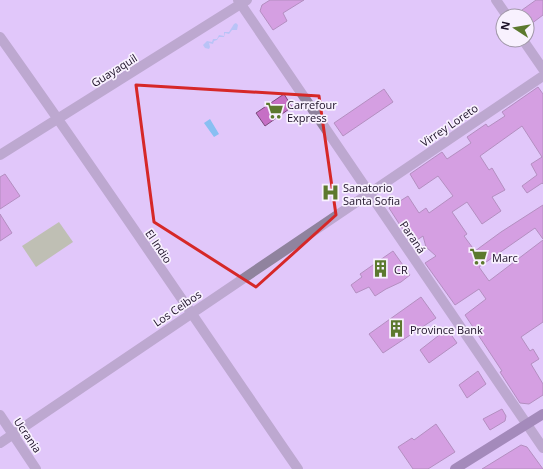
<svg xmlns="http://www.w3.org/2000/svg" width="543" height="469" font-family="'Open Sans',sans-serif">
<style>
.green{fill:#94b761}
.water{fill:#88bff2}
.building{fill:#c66fc5;stroke:#7b4b7b}
.lines{fill:none;stroke-linecap:round;stroke-linejoin:round}
.minor{stroke:#90839e;stroke-width:10}
.major{stroke:#59416f;stroke-width:10}
.marked{fill:none;stroke:#d62828;stroke-width:3;stroke-linejoin:round}
.labels{text-anchor:middle;dominant-baseline:central;stroke-width:3.5;stroke-linejoin:round;paint-order:stroke}
.street-label{font-size:11px;fill:#1d1128;stroke:#f8f1fe}
.poi-label{font-size:11px;fill:#1d1128;stroke:#f8f1fe;text-anchor:start}
</style>
<rect width="100%" height="100%" fill="#e1c7fa"/>
<path class="green" d="M 59,222 L 73,242 L 36,267 L 22,246 Z"/>
<path class="water" d="M 236,23 L 238,25 L 237,30 L 232,30 L 229,34 L 225,33 L 224,37 L 219,37 L 217,40 L 214,41 L 213,44 L 209,43 L 210,47 L 209,49 L 205,48 L 203,45 L 207,41 L 212,42 L 213,39 L 217,39 L 219,35 L 224,36 L 224,32 L 229,32 L 234,24 Z
M 210,119 L 219,134 L 214,137 L 204,123 Z"/>
<path class="building" d="M 270,0 L 304,0 L 283,13 L 287,21 L 273,30 L 260,11 L 262,5 Z
M 536,0 L 543,0 L 543,15 L 531,24 L 522,10 Z
M 538,87 L 543,94 L 543,184 L 542,183 L 527,193 L 522,186 L 537,175 L 531,164 L 542,157 L 522,126 L 480,156 L 489,170 L 492,168 L 505,190 L 492,197 L 501,211 L 482,224 L 467,202 L 452,212 L 467,234 L 464,236 L 475,251 L 501,232 L 543,205 L 543,239 L 535,228 L 479,267 L 489,281 L 543,240 L 543,322 L 521,337 L 530,351 L 533,349 L 539,359 L 531,364 L 543,384 L 543,395 L 529,404 L 520,403 L 500,372 L 502,371 L 465,315 L 486,299 L 479,289 L 455,305 L 425,263 L 436,256 L 426,247 L 423,236 L 417,240 L 412,233 L 407,236 L 389,208 L 408,196 L 419,213 L 426,208 L 429,213 L 453,196 L 438,176 L 419,189 L 410,174 L 442,152 L 447,159 L 471,143 L 467,137 L 486,124 L 488,127 L 505,116 L 502,112 Z
M 384,89 L 393,102 L 343,136 L 334,123 Z
M 284,94 L 292,107 L 265,126 L 256,113 Z
M 5,174 L 20,196 L 0,209 L 0,177 Z
M 0,214 L 12,233 L 0,241 Z
M 393,251 L 410,275 L 401,282 L 386,289 L 375,296 L 369,287 L 356,293 L 351,285 L 362,277 L 360,274 Z
M 421,297 L 436,318 L 383,353 L 369,334 Z
M 447,329 L 457,343 L 429,363 L 420,350 Z
M 478,371 L 486,384 L 467,398 L 459,385 Z
M 502,409 L 506,416 L 505,421 L 490,430 L 483,419 Z
M 436,424 L 455,452 L 428,469 L 413,469 L 398,447 L 412,438 L 414,440 Z
M 521,445 L 527,447 L 543,469 L 482,469 Z"/>
<g class="lines">
<path class="minor" d="M 238,0 L 543,448
M 496,0 L 507,16
M 0,37 C 102,180 199,325 298,469
M 523,40 L 543,69
M 0,155 L 247,0
M 0,415 L 36,469
M 0,443 L 543,76"/>
<path class="major" d="M 455,469 L 543,414"/>
</g>
<path d="M0 0H543V469H0ZM 136,85 L 319,96 L 336,215 L 256,287 L 154,222 Z" fill="#e1c7fa" fill-opacity=".55" fill-rule="evenodd"/>
<path class="marked" d="M 136,85 L 319,96 L 336,215 L 256,287 L 154,222 Z"/>
<defs>
<symbol id="supermarket-bare" viewBox="-9 -9 18 18"><path d="M-6-5.5h2.5l.6 2H6L4.5 2H-2.5L-4.4-4H-6ZM-1.5 3.2a1.3 1.3 0 1 0 .1 0ZM3 3.2a1.3 1.3 0 1 0 .1 0Z" fill="#5c792e" stroke="#f8f1fe" stroke-width="2.5" paint-order="stroke"/></symbol>
<symbol id="hospital-bare" viewBox="-9 -9 18 18"><path d="M-5-5h3v3.5h4V-5h3V5h-3V1.5h-4V5h-3Z" fill="#5c792e" stroke="#f8f1fe" stroke-width="2.5" paint-order="stroke"/></symbol>
<symbol id="building-bare" viewBox="-9 -9 18 18"><path d="M-4-6H4V6H1V3H-1V6H-4ZM-2.5-4.3h1.7v1.8h-1.7ZM.8-4.3h1.7v1.8H.8ZM-2.5-1h1.7V.8h-1.7ZM.8-1h1.7V.8H.8Z" fill="#5c792e" stroke="#f8f1fe" stroke-width="2.5" paint-order="stroke"/></symbol>
</defs>
<g fill-rule="evenodd">
<use href="#supermarket-bare" x="262" y="98" width="25" height="25"/>
<use href="#hospital-bare" x="318" y="180" width="25" height="25"/>
<use href="#supermarket-bare" x="466" y="244" width="25" height="25"/>
<use href="#building-bare" x="368" y="256" width="25" height="25"/>
<use href="#building-bare" x="384" y="316" width="25" height="25"/>
</g>
<g class="labels">
<g class="street-label">
<text transform="translate(114 70) rotate(-32)">Guayaquil</text>
<text transform="translate(449 125) rotate(-34)">Virrey Loreto</text>
<text transform="translate(413 237) rotate(56)">Paraná</text>
<text transform="translate(159 246) rotate(56)">El Indio</text>
<text transform="translate(177 308) rotate(-34)">Los Ceibos</text>
<text transform="translate(28 435) rotate(56)">Ucrania</text>
</g>
<g class="poi-label">
<text x="287" y="104">Carrefour<tspan x="287" dy="13">Express</tspan></text>
<text x="343" y="187">Sanatorio<tspan x="343" dy="13">Santa Sofia</tspan></text>
<text x="492" y="257">Marc</text>
<text x="394" y="269">CR</text>
<text x="410" y="329">Province Bank</text>
</g>
</g>
<g transform="translate(515 28) rotate(282)"><circle r="19" fill="#f8f1fe" stroke="#a097a8"/>
<path d="M0-3L7 15L0 10L-7 15Z" fill="#5c792e"/>
<text y="-6" font-size="11" font-weight="bold" text-anchor="middle" fill="#1d1128">N</text>
</g>
</svg>
